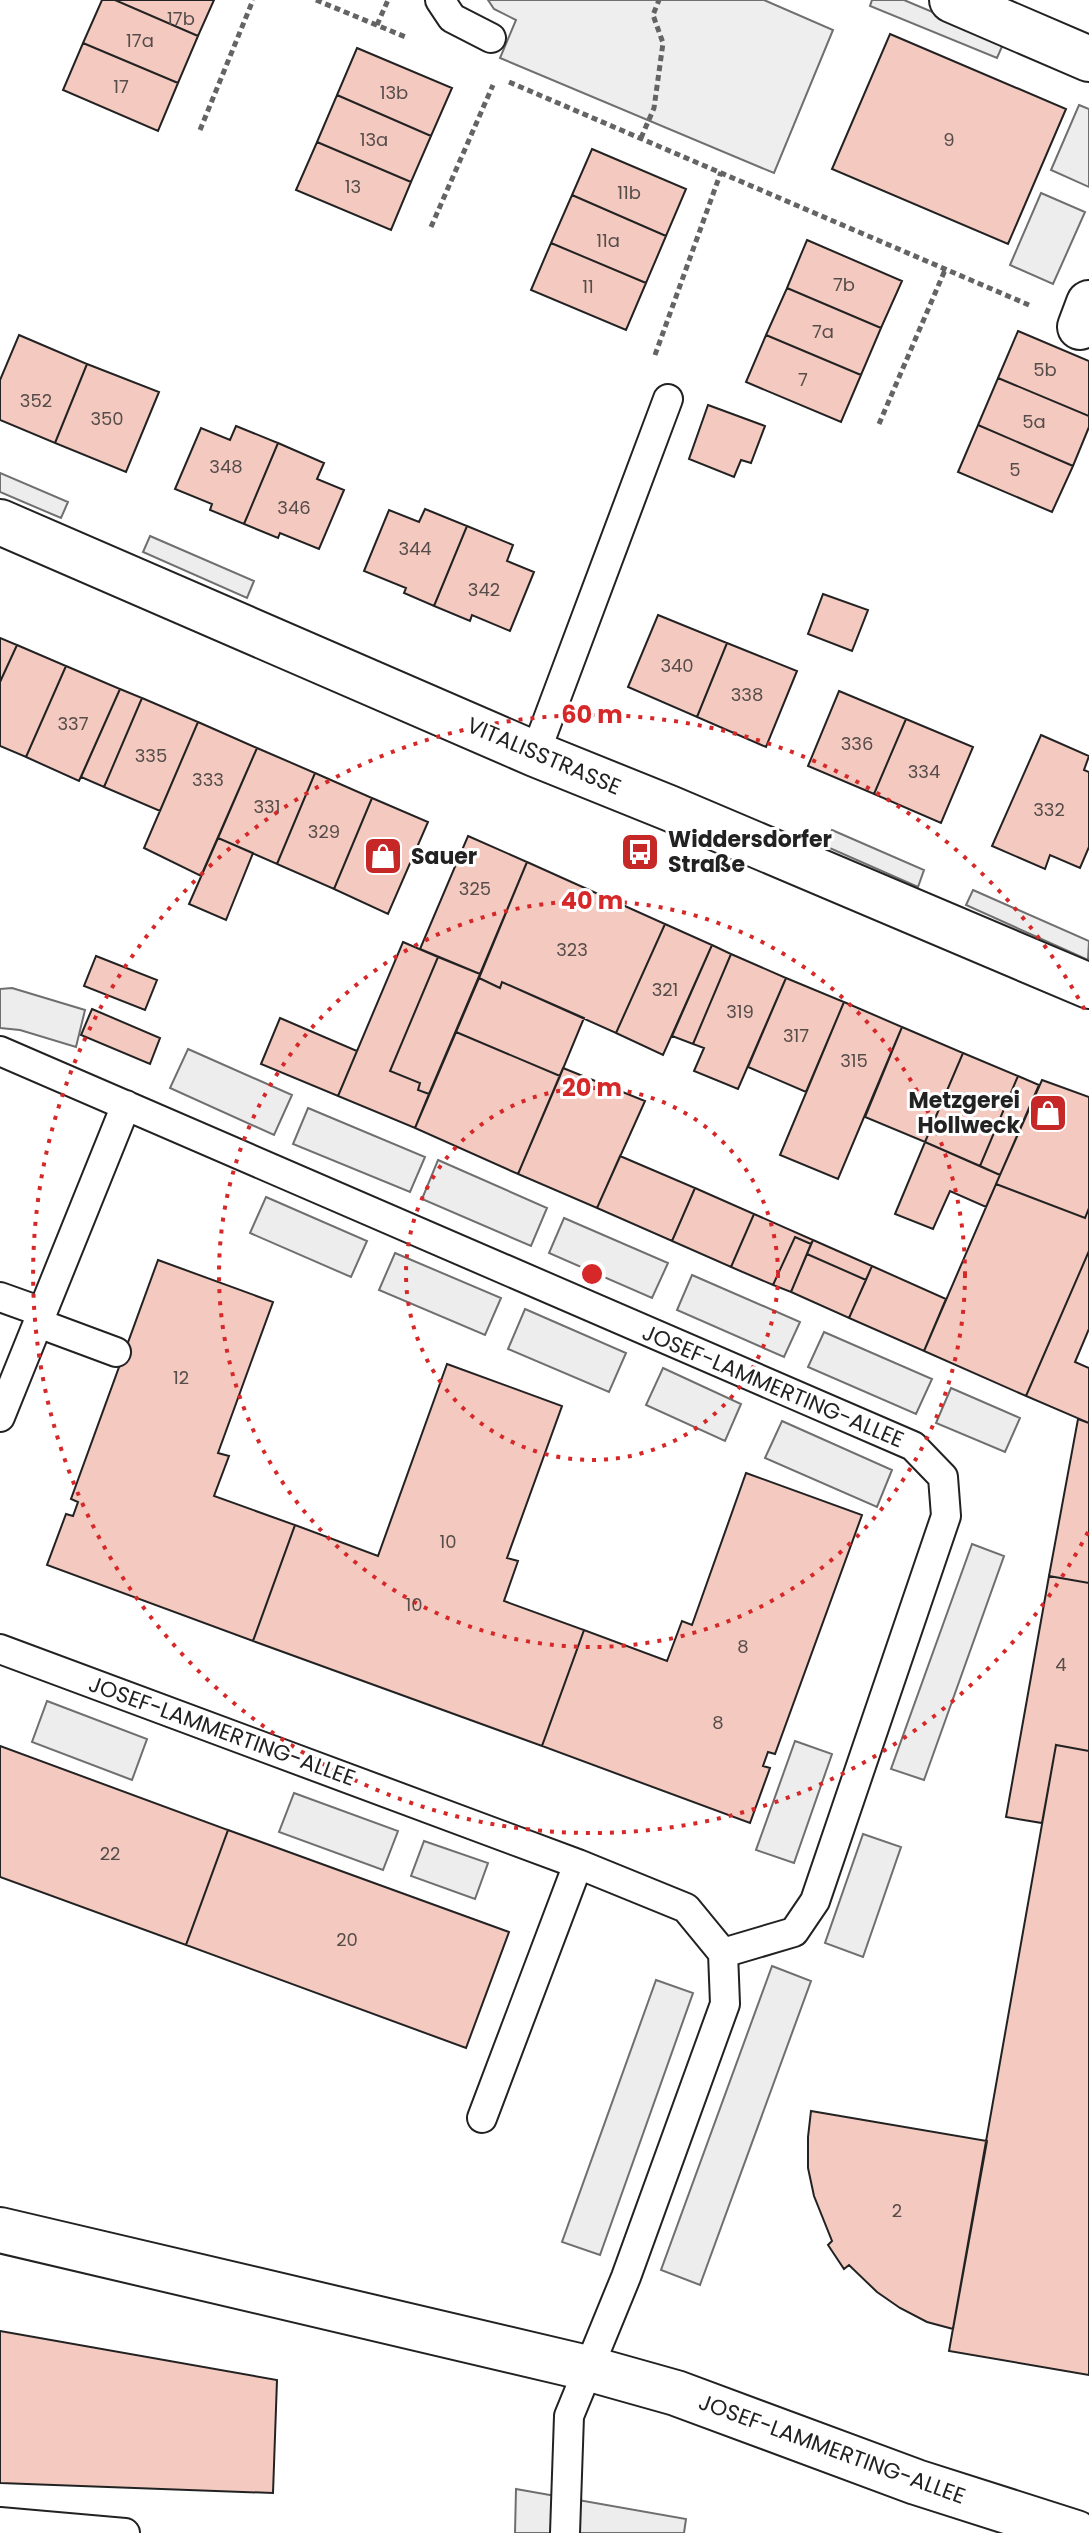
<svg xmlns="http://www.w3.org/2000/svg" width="1089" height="2533" font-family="Poppins,sans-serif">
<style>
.green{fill:#eee;stroke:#6f6f6f;stroke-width:2}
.parking{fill:#ededed;stroke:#6f6f6f;stroke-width:2}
.building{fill:#f3c9c0;stroke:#222;stroke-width:2}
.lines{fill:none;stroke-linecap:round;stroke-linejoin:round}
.lane-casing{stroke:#222;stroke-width:32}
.street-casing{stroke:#222;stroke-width:48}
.path{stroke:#646464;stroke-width:5;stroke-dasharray:6 4;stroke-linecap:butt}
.lane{stroke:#fff;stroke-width:28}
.street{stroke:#fff;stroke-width:44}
.ring{fill:none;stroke:#d62828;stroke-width:4;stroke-dasharray:4 8}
.labels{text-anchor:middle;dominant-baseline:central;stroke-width:6;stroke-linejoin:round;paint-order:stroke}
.number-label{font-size:18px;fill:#564c4a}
.street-label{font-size:22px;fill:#222;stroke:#fff}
.poi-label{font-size:22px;font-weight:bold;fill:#222;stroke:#fff;text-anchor:start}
.centre{fill:#d62828;stroke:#fff;stroke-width:4}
.ring-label{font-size:24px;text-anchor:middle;font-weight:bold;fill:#d62828;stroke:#fff;stroke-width:6;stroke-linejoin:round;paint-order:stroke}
</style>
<rect width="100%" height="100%" fill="#fff"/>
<path class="green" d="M 488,0 L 764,0 L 833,30 L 774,173 L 500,58 L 516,20 L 494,9 Z"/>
<path class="parking" d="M 872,0 L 904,0 L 1004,42 L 997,58 L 870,6 Z
M 1079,105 L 1089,109 L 1089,187 L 1051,170 Z
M 1041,193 L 1085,212 L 1053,284 L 1010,265 Z
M 0,473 L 68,502 L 61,518 L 0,492 Z
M 150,536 L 254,581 L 247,598 L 143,552 Z
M 832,830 L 924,870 L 918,887 L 825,846 Z
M 973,890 L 1089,941 L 1088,960 L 966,905 Z
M 12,988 L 85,1010 L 76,1047 L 20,1030 L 0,1028 L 0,989 Z
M 188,1049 L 292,1095 L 274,1135 L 170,1088 Z
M 308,1108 L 425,1157 L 410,1192 L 293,1144 Z
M 438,1160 L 547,1208 L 531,1246 L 422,1199 Z
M 266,1197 L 367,1241 L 351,1277 L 250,1233 Z
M 564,1218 L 668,1263 L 652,1298 L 549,1253 Z
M 395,1253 L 501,1298 L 485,1335 L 379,1290 Z
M 692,1275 L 800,1322 L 784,1357 L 677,1310 Z
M 525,1309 L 626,1353 L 609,1392 L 508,1349 Z
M 824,1332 L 932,1379 L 916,1414 L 808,1367 Z
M 663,1368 L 741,1404 L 725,1441 L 646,1405 Z
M 951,1388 L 1020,1418 L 1005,1452 L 936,1423 Z
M 782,1421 L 892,1470 L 877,1507 L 765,1458 Z
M 972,1544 L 1004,1556 L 924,1780 L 891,1769 Z
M 47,1701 L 147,1739 L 132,1780 L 32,1742 Z
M 795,1741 L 832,1754 L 794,1863 L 756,1850 Z
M 294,1793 L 398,1831 L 383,1870 L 279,1832 Z
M 863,1834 L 901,1847 L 863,1957 L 825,1943 Z
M 424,1841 L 488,1863 L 475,1899 L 411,1876 Z
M 772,1966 L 811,1981 L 700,2285 L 661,2270 Z
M 656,1980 L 693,1993 L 600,2255 L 562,2242 Z
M 516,2489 L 686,2519 L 684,2533 L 515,2533 Z"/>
<path class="building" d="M 102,0 L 115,0 L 198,36 L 178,83 L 83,43 Z
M 115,0 L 214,0 L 198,36 Z
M 890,34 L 1066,109 L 1008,244 L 832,169 Z
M 83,43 L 178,83 L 158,131 L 63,90 Z
M 357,48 L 452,88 L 431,136 L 337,95 Z
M 337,95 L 431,136 L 411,182 L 317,142 Z
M 317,142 L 411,182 L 391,230 L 296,190 Z
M 592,149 L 686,189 L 666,236 L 572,195 Z
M 572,195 L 666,236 L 646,283 L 551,243 Z
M 807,240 L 902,281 L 881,328 L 787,288 Z
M 551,243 L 646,283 L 626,330 L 531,290 Z
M 787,288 L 881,328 L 861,375 L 766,335 Z
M 1018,331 L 1089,361 L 1089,416 L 998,378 Z
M 19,335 L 87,364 L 55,443 L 0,420 L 0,380 Z
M 766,335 L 861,375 L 841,422 L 746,382 Z
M 87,364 L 159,392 L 126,472 L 55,443 Z
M 998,378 L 1089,416 L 1089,427 L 1073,466 L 978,425 Z
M 708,405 L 765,426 L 751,463 L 741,460 L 734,477 L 689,459 Z
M 978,425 L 1073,466 L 1052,512 L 958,472 Z
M 236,426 L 278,443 L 244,524 L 210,510 L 212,504 L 175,489 L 201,428 L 230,440 Z
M 278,443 L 324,463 L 317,479 L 344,490 L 319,549 L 280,533 L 278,538 L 244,524 Z
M 425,509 L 467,526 L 434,606 L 404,593 L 406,588 L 364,571 L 389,510 L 419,522 Z
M 467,526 L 513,545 L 507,561 L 534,572 L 510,631 L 472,615 L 470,621 L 434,606 Z
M 823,594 L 868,610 L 852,651 L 808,634 Z
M 658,615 L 727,643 L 697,717 L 628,687 Z
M 0,638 L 17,645 L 0,682 Z
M 727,643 L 797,671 L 766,747 L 697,717 Z
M 17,645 L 66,666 L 26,757 L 0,746 L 0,682 Z
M 66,666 L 120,689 L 79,781 L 26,757 Z
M 120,689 L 142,698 L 104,787 L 81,777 Z
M 839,691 L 906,719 L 874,794 L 808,766 Z
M 142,698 L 198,722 L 160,811 L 104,787 Z
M 906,719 L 973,747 L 941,823 L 874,794 Z
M 198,722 L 257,748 L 201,876 L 144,848 Z
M 1041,735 L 1089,756 L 1084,770 L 1089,772 L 1089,847 L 1080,868 L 1050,855 L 1045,869 L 992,846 Z
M 257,748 L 315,773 L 277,864 L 218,838 Z
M 315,773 L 372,798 L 334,889 L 277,864 Z
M 372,798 L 428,822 L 388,914 L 334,889 Z
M 468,836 L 527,862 L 480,974 L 420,949 Z
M 218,838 L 253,853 L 226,920 L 189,904 Z
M 527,862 L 665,924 L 616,1033 L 502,982 L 500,988 L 479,978 Z
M 665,924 L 712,945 L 663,1055 L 616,1033 Z
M 403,942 L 438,957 L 390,1071 L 420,1083 L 418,1090 L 429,1094 L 415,1128 L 338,1096 Z
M 712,945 L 731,954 L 693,1044 L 672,1036 Z
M 731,954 L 786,978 L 738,1089 L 694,1071 L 704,1048 L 693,1044 Z
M 96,956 L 157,980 L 145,1010 L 84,986 Z
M 438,957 L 480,974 L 429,1094 L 418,1090 L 420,1083 L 390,1071 Z
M 479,978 L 500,988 L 502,982 L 584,1018 L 560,1076 L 456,1032 Z
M 786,978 L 844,1002 L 806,1092 L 748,1067 Z
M 844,1002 L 902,1027 L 838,1179 L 780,1155 Z
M 92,1009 L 160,1038 L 150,1064 L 81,1035 Z
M 280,1018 L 357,1051 L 338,1096 L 261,1064 Z
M 902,1027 L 963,1053 L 925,1142 L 865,1117 Z
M 456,1032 L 560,1076 L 518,1174 L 415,1128 Z
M 963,1053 L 1018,1076 L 980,1166 L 925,1142 Z
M 563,1068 L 645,1101 L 597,1208 L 518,1174 Z
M 1018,1076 L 1039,1085 L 1000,1175 L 980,1166 Z
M 1042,1080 L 1089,1097 L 1089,1208 L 1085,1218 L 996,1184 Z
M 925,1142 L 1000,1175 L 986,1207 L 950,1191 L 933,1229 L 895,1214 Z
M 620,1156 L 695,1188 L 672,1241 L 597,1208 Z
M 996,1184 L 1085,1218 L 1089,1208 L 1089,1251 L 1026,1396 L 924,1351 Z
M 695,1188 L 754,1214 L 731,1267 L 672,1241 Z
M 754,1214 L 813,1240 L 811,1244 L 795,1237 L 773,1285 L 731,1267 Z
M 795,1237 L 811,1244 L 791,1292 L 773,1285 Z
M 813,1240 L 872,1266 L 866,1280 L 807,1254 Z
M 1089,1251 L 1089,1329 L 1075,1362 L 1089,1368 L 1089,1423 L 1026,1396 Z
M 807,1254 L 866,1280 L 849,1318 L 791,1292 Z
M 158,1260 L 273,1302 L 218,1453 L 229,1456 L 214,1496 L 295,1525 L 253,1641 L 47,1565 L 66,1514 L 73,1516 L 78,1502 L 71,1499 Z
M 872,1266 L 946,1299 L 924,1351 L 849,1318 Z
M 447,1364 L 562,1406 L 507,1558 L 518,1561 L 504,1601 L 584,1630 L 542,1746 L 253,1641 L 295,1525 L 378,1556 Z
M 1078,1419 L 1089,1423 L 1089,1583 L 1049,1576 Z
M 746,1473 L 862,1515 L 775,1754 L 768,1752 L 763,1766 L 770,1768 L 750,1823 L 542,1746 L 584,1630 L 667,1661 L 682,1621 L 692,1625 Z
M 1049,1576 L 1089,1583 L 1089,1751 L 1056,1745 L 1042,1823 L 1006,1817 Z
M 1056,1745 L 1089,1751 L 1089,2375 L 949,2351 Z
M 0,1746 L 228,1830 L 186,1945 L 0,1877 Z
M 228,1830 L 509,1932 L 466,2048 L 186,1945 Z
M 811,2111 L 987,2141 L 953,2329 L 927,2322 L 900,2308 L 877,2292 L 849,2265 L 844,2269 L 828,2245 L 832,2241 L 814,2196 L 808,2168 L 808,2137 Z
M 0,2331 L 277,2380 L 273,2493 L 0,2483 Z"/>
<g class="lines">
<defs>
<path id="lane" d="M 440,0 L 452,18 L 491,38
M 535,754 L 668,399
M 0,1051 L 913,1446 L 943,1477 L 946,1516 L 815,1901 L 794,1932 L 723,1953
M 0,1297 L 42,1312
M 38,1323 L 116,1352
M 0,1417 L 126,1105
M 0,1649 L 578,1864 L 686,1908 L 723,1953 L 725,2004 L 626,2277 L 569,2416 L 565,2533
M 482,2118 L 578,1864
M 0,2522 L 125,2533"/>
<path id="street" d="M 952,0 L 1089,59
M 1080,327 L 1089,303
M 0,522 L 535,754 L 669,808 L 1089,986
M 0,2230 L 587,2368 L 676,2393 L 916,2482 L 1076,2533"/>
</defs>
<use href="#lane" class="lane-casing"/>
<use href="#street" class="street-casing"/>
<path class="path" d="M 316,0 L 408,38
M 377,25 L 388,0
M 509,82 L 1029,305
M 200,130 L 253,0
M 641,138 L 654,108 L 663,43 L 653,15 L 659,0
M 431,227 L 493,85
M 655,355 L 721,172
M 879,424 L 945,270"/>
<use href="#lane" class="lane"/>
<use href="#street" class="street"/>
</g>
<g class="ring">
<circle cx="592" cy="1274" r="186"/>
<circle cx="592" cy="1274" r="373"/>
<path d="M1088 1532A559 559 0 1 1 1088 1016"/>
</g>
<defs>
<symbol id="bus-square" viewBox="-11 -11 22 22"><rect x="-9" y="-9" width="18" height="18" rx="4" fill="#c62828" stroke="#fff"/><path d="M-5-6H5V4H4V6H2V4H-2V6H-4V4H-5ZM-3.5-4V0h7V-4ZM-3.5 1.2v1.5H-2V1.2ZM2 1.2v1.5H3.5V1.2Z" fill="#fff"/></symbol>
<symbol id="shop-square" viewBox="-11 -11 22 22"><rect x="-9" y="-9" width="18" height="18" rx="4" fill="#c62828" stroke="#fff"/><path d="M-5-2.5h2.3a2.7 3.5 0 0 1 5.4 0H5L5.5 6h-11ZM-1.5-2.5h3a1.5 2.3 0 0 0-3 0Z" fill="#fff"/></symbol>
</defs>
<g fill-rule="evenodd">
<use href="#bus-square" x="618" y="830" width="44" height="44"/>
<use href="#shop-square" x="361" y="834" width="44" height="44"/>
<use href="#shop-square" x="1026" y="1091" width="44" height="44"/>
</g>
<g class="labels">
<g class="number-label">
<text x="181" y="18">17b</text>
<text x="140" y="40">17a</text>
<text x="121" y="86">17</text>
<text x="394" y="92">13b</text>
<text x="374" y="139">13a</text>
<text x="949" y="139">9</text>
<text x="353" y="186">13</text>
<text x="629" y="192">11b</text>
<text x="608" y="240">11a</text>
<text x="844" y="284">7b</text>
<text x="588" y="286">11</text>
<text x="823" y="331">7a</text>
<text x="1045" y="369">5b</text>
<text x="803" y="379">7</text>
<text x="36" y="400">352</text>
<text x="107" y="418">350</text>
<text x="1034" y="421">5a</text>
<text x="226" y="466">348</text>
<text x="1015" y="469">5</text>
<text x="294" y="507">346</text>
<text x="415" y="548">344</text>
<text x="484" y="589">342</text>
<text x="677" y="665">340</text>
<text x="747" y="694">338</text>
<text x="73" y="723">337</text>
<text x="857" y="743">336</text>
<text x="151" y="755">335</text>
<text x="924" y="771">334</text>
<text x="208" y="779">333</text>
<text x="267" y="806">331</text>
<text x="1049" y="809">332</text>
<text x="324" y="831">329</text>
<text x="475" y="888">325</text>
<text x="572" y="949">323</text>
<text x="665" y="989">321</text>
<text x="740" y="1011">319</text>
<text x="796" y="1035">317</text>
<text x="854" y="1060">315</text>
<text x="181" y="1377">12</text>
<text x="448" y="1541">10</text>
<text x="414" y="1604">10</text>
<text x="743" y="1646">8</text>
<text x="1061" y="1664">4</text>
<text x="718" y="1722">8</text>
<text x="110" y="1853">22</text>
<text x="347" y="1939">20</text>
<text x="897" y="2210">2</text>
</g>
<g class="street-label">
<text transform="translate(544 756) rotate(23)">VITALISSTRASSE</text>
<text transform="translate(773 1386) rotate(23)">JOSEF-LAMMERTING-ALLEE</text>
<text transform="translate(222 1731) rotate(20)">JOSEF-LAMMERTING-ALLEE</text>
<text transform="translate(832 2449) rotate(20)">JOSEF-LAMMERTING-ALLEE</text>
</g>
<g class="poi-label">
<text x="668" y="839">Widdersdorfer<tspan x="668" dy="25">Straße</tspan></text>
<text x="411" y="856">Sauer</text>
<text x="1020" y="1100" text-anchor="end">Metzgerei<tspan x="1020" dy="25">Hollweck</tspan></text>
</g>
</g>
<circle cx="592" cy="1274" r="12" class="centre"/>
<g class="ring-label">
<text x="592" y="723">60 m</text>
<text x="592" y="909">40 m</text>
<text x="592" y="1096">20 m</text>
</g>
</svg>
